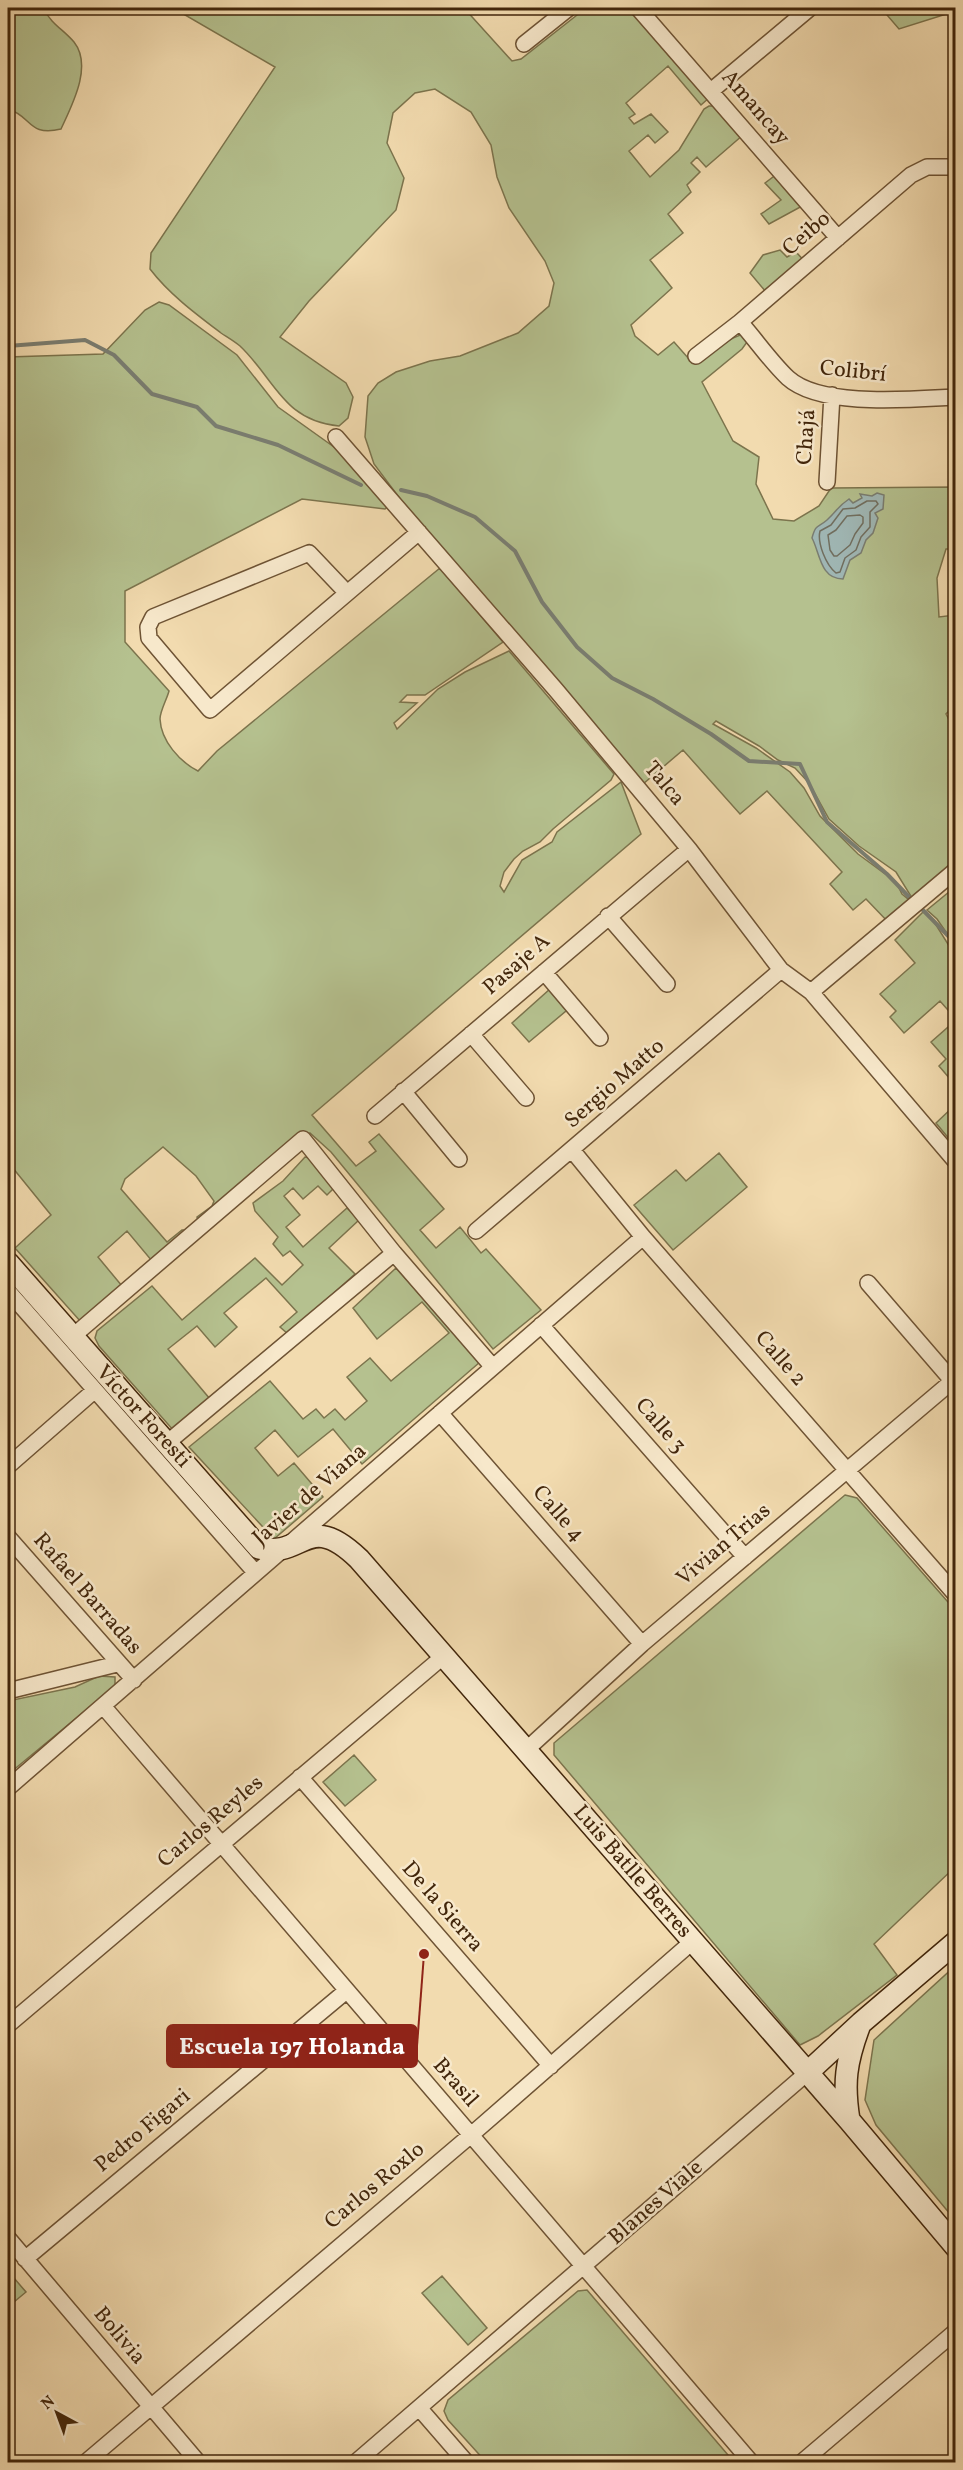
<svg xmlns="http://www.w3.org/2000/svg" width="963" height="2470" font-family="Vollkorn,serif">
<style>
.green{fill:#b5c18f;stroke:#7c744d;stroke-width:1.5}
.water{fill:#a0b8b6;stroke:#7a7e72;stroke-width:1.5}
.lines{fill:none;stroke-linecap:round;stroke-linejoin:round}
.shore{stroke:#716f60;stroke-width:1.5}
.stream{stroke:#7a7e72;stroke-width:4}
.street-casing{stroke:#6e5334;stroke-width:18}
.secondary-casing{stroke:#42260b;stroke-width:24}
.street{stroke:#f7e8cb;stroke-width:15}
.secondary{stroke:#f7e8cb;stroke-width:21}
.labels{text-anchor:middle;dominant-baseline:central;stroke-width:5;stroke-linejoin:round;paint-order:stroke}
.street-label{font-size:22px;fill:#42260b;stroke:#f7e8cb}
.leader{fill:none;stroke:#8f2418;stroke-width:2}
.callout-dot{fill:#8f2418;stroke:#f7e8cb;stroke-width:2}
.callout{fill:#8f2418;stroke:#8f2418;stroke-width:2}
.callout-label{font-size:24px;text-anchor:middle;font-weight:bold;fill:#fff}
</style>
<rect width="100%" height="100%" fill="#f2dbaf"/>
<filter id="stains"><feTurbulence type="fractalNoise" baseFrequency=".00333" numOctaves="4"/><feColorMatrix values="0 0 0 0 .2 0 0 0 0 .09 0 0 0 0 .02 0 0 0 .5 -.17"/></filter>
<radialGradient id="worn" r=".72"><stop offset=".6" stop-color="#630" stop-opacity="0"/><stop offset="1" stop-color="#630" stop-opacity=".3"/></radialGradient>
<path class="green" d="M 8,8 L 43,8 C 53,26 62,28 74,42 C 93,66 72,105 61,129 C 28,137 32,116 8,109 Z
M 173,8 L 464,8 L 512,61 L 521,59 L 586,8 L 633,8 L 710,97 L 701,105 L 668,66 L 626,103 L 635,114 L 629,118 L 634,124 L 651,114 L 668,132 L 655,143 L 648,135 L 629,151 L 650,177 L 679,150 L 704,109 L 709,106 L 718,106 L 743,135 L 706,167 L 697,157 L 691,163 L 700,172 L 687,185 L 691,192 L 668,214 L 683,233 L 650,260 L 672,288 L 631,325 L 635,336 L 658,355 L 674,342 L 689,359 C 712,358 726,336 748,333 L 750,338 L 742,349 L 702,382 L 733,441 L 759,457 L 756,484 L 773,519 L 794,521 L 819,506 L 831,488 L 955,487 L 955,549 L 946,549 L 937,578 L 939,617 L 955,615 L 955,705 L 946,714 L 955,731 L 955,778 L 949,780 L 955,799 L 955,871 L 912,898 L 896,872 L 859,846 L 829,819 L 809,783 L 795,768 L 778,760 L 759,746 L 716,721 L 713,724 L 756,748 L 790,772 L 804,788 L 820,816 L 858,854 L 896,882 L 902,894 L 914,904 L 890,924 L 866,899 L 853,910 L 830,884 L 842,872 L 767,791 L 740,814 L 683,750 L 643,784 L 419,524 L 374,464 L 365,437 L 368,396 L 378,383 L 396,372 L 430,361 L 460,356 L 518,333 L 549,306 L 554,283 L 545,261 L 509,208 L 497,177 L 491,145 L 471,112 L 435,89 L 415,93 L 393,113 L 387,143 L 404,178 L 396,210 L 309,301 L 280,337 L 346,383 L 353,397 L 348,418 L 339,426 C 283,421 275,379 240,346 C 234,341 227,337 221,333 C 196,314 169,294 150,269 L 151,253 L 275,67 Z
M 881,8 L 955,8 L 956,11 L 899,29 Z
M 777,174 L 804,205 L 769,224 L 761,214 L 781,200 L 765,183 Z
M 780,250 L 787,257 L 796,252 L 810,267 L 771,298 L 750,273 L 763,255 Z
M 159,302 L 169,305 L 237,355 L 278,407 L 355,462 L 391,504 L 385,509 L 302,499 L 125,591 L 125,642 L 169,691 C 167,699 160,711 160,719 C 161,741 180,762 198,771 L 217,751 L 440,568 L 503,642 L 425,695 L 407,695 L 400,702 L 417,703 L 394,723 L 397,729 L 438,689 L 465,672 L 509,651 L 614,774 L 611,780 L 553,829 L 540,842 L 523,851 L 514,859 L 504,872 L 500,886 L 504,892 L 522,860 L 552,842 L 557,832 L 621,782 L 641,834 L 312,1115 L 356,1166 L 376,1151 L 369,1142 L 379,1134 L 444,1209 L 420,1230 L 436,1248 L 460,1227 L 481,1253 L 486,1249 L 541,1310 L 493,1349 L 331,1152 L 310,1133 L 302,1133 L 198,1221 L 197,1217 L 212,1206 L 214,1201 L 196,1176 L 163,1147 L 125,1179 L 121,1189 L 167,1242 L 182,1230 L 188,1230 L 152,1261 L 127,1231 L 98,1257 L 122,1286 L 81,1322 L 15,1248 L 51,1215 L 8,1162 L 8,357 L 103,354 L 145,310 Z
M 955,887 L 955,945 L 937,919 L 927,910 Z
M 923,912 L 933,920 L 951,949 L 955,952 L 955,1018 L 940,1001 L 904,1033 L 890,1017 L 896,1011 L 880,994 L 915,963 L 895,940 Z
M 550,989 L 572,1006 L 529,1042 L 512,1023 Z
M 955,1021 L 955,1075 L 950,1079 L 939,1066 L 946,1059 L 931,1042 Z
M 955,1105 L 955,1146 L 936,1123 Z
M 719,1153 L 747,1187 L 673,1250 L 634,1205 L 676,1170 L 686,1181 Z
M 305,1157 L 310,1158 L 335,1187 L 327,1195 L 318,1186 L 303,1199 L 293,1188 L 284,1196 L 300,1215 L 286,1227 L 303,1247 L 347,1208 L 359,1220 L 329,1248 L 355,1274 L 288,1334 L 280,1327 L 297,1312 L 266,1278 L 224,1313 L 237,1327 L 215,1347 L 197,1326 L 168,1349 L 210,1399 L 174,1431 L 99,1346 L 95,1338 L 97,1331 L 152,1286 L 182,1320 L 255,1258 L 282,1285 L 303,1265 L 290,1251 L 283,1256 L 273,1244 L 278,1237 L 255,1211 L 253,1203 L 283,1181 Z
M 396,1268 L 480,1362 L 362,1464 L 333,1429 L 298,1457 L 275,1430 L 255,1448 L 278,1476 L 294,1463 L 323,1497 L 274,1539 L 189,1447 L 270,1381 L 303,1419 L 316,1409 L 324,1418 L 335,1409 L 345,1420 L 367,1401 L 347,1377 L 370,1358 L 391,1381 L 449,1333 L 422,1302 L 377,1339 L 353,1308 Z
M 845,1495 L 857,1498 L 955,1610 L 955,1867 L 874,1944 L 897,1975 L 818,2036 L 800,2045 L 554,1755 L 554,1743 Z
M 99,1676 L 115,1677 L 115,1686 L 11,1772 L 8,1771 L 8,1701 L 75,1687 Z
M 354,1755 L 376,1780 L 345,1806 L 323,1782 Z
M 955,1966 L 955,2220 L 876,2125 L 865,2100 L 874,2040 Z
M 8,2271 L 26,2292 L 8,2307 Z
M 442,2276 L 487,2328 L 468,2345 L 422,2293 Z
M 587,2290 L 734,2462 L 486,2462 L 448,2420 L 444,2411 L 448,2400 L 578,2291 Z"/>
<path class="water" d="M 877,493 L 884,495 L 883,509 L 875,513 L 878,518 L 873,533 L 866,540 L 861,553 L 850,560 L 843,579 C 820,579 820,553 812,538 C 816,523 818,528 827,520 C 837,511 837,507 849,499 L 853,503 L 862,498 L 860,494 L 872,496 Z"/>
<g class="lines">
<path class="shore" d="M 867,501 L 876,501 L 878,504 L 870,512 L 870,527 L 861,537 L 856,550 L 845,558 L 840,572 L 836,573 C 826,565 817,543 820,531 L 831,525 L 843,509 L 855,508 Z
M 860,515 L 863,517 L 863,523 L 855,534 L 850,545 L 837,556 L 834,556 L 830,550 L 828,535 L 836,530 L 847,516 Z"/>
<path class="stream" d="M 8,346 L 85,340 L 114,355 L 152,394 L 197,407 L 216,426 L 278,445 L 361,485
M 401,490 L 427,496 L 475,517 L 515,551 L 542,602 L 577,647 L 612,678 L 653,699 L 711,734 L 749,761 L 800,764 L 827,822 L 887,874 L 912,900
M 920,907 L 956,944"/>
<defs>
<path id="street" d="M 638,8 L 838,238
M 524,44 L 569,8
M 711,91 L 810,8
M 740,322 C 756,340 771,362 788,378 C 821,408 913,399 956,397
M 696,356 L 740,322 L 911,175 L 927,167 L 956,167
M 336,437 L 556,690 L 689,849 L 781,970 L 811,992 L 956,1162
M 827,482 L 832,395
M 347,593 L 309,553 L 153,617 L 148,627 L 149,638 L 210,710 L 419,532
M 608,916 L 667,984
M 544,972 L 600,1038
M 811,992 L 956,870
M 471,1034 L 526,1098
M 403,1091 L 459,1159
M 375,1116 L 689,849
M 572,1150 L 643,1237 L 956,1595
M 476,1231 L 781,970
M 868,1283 L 956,1385
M 8,1291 L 255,1572
M 541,1325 L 745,1557
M 72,1337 L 303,1139 L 394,1253 L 492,1366
M 440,1413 L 642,1644
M 167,1443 L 394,1253
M 8,1466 L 95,1390
M 8,1537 L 134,1680
M 8,1691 L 117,1664
M 103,1706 C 317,1959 536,2209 751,2462
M 526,1750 L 642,1644 L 956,1378
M 300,1777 L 551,2066
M 8,1788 L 643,1237
M 8,2025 L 445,1655
M 8,2238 L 198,2462
M 25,2259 L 345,1992
M 420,2409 L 466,2462
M 86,2462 L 471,2135 L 692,1942
M 356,2462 L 807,2073
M 802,2462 L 956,2331"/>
<path id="secondary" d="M 8,1263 L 259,1548 C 304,1559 307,1509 359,1559 L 849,2120 L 956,2247
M 807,2073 L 861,2023 L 956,1942
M 849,2120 C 843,2083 846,2062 859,2027"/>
</defs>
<use href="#street" class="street-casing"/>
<use href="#secondary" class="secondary-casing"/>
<use href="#street" class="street"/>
<use href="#secondary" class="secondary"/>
</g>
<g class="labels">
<g class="street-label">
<text transform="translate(755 108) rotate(49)">Amancay</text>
<text transform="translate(807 234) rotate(-41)">Ceibo</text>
<text transform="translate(853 372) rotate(6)">Colibrí</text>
<text transform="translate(807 437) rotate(-86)">Chajá</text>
<text transform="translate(664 784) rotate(50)">Talca</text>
<text transform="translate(517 965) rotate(-41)">Pasaje A</text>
<text transform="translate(615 1084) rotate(-41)">Sergio Matto</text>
<text transform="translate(780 1359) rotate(49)">Calle 2</text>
<text transform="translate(143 1417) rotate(48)">Víctor Foresti</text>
<text transform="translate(660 1426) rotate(49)">Calle 3</text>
<text transform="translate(310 1495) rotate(-41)">Javier de Viana</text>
<text transform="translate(558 1514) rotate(49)">Calle 4</text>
<text transform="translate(724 1545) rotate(-40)">Vivian Trias</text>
<text transform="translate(87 1594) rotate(49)">Rafael Barradas</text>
<text transform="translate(211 1822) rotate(-40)">Carlos Reyles</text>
<text transform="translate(632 1872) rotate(49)">Luis Batlle Berres</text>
<text transform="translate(442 1907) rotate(49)">De la Sierra</text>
<text transform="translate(455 2083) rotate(49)">Brasil</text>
<text transform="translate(143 2131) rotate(-40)">Pedro Figari</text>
<text transform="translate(375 2186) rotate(-40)">Carlos Roxlo</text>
<text transform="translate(656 2203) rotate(-41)">Blanes Viale</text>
<text transform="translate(119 2336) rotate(50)">Bolivia</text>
</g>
</g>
<path class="leader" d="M424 1954L417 2046"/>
<circle class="callout-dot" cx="424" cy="1954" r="6"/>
<rect class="callout" x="167" y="2025" width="250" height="42" rx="6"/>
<g class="callout-label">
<text x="292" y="2054">Escuela 197 Holanda</text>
</g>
<rect width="963" height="2470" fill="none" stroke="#f2dbaf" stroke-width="30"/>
<rect x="9" y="9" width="945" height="2452" fill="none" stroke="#42260b" stroke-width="3"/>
<rect x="15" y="15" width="933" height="2440" fill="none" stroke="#42260b" stroke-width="1.5"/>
<g transform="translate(57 2413) rotate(319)" stroke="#f7e8cb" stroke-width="4.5" paint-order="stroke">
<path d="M0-4.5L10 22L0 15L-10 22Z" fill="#42260b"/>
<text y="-9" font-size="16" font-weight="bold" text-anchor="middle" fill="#42260b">N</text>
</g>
<rect width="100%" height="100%" filter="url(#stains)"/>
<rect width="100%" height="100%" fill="url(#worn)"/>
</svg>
